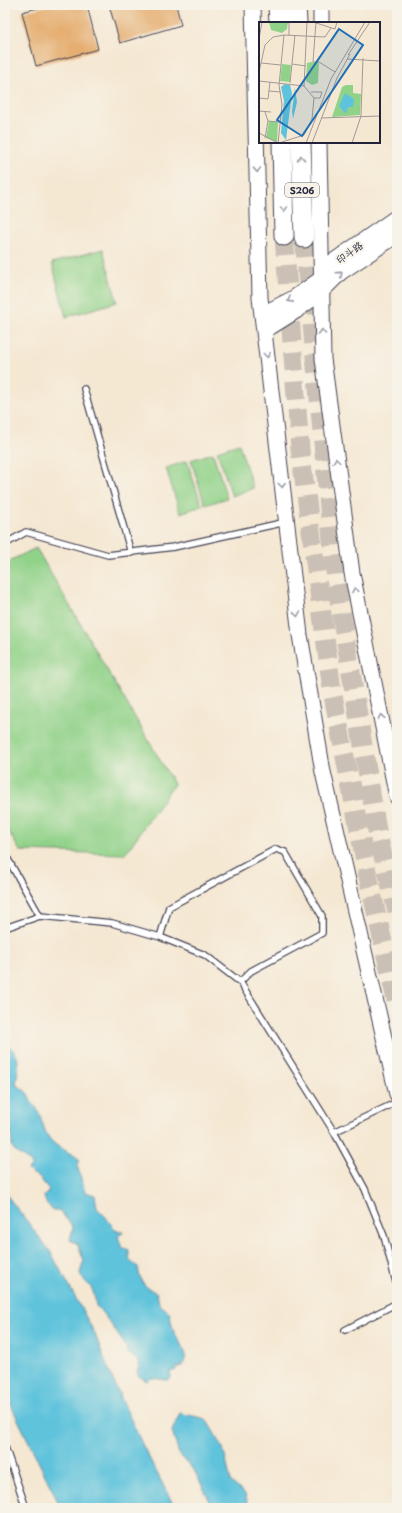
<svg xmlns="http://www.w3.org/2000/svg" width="402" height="1513" font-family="'Playpen Sans','LXGW WenKai TC',sans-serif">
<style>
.green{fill:#91d289;stroke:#5a7a62}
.water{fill:#5ec3dc;stroke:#40728c}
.building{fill:#e5ad6f}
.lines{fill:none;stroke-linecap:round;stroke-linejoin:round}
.highway-tunnel{stroke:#cbc0b5;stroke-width:19;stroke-dasharray:19 10;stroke-linecap:butt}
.lane-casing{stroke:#424052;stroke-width:8}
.secondary-casing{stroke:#424052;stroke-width:17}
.highway-casing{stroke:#424052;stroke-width:21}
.lane{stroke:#fff;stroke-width:5.5}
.secondary{stroke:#fff;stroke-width:15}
.highway{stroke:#fff;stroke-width:19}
.oneway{stroke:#9c9ca7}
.labels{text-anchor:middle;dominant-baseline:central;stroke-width:4;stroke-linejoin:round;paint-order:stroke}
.shield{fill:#f7f3e8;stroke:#62616f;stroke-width:1}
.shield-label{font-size:9px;font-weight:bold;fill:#22223b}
.street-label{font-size:10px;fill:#22223b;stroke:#f7f3e8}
.inset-road{fill:none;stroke:#a19996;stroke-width:1}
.view{fill:#1f6fb2;fill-opacity:0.15;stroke:#1f6fb2;stroke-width:2}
.inset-edge{fill:none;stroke:#22223b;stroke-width:2}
</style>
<rect width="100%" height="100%" fill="#f7f3e8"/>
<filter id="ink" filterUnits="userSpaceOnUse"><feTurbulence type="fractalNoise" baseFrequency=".025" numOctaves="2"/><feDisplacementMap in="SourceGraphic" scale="8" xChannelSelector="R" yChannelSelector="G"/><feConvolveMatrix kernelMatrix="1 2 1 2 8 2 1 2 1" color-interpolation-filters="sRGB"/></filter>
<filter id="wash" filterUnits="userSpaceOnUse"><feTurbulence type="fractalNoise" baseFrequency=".012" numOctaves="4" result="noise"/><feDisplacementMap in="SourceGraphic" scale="16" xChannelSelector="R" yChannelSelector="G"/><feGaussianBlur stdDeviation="0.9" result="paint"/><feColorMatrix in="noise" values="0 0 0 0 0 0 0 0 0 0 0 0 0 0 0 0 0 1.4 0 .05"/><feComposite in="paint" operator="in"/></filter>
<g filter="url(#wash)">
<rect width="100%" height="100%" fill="#f5e8d3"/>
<path class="green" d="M 103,249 L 117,302 L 66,317 L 52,263 Z
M 239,444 L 253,488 L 232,496 L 217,451 Z
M 213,453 L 227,498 L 205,505 L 191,460 Z
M 187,461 L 202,506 L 180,513 L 166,468 Z
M 36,548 L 174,784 L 125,854 L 20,851 L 5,825 L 5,563 Z"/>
<path class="water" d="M 5,1043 C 23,1055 18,1067 16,1085 C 24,1089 29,1093 31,1102 C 42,1110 41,1127 49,1138 C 56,1148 71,1152 80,1160 L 77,1165 L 85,1192 L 95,1195 L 97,1208 L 105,1216 L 115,1230 L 123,1232 L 118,1237 L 122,1247 L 129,1250 C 128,1260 131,1262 138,1267 C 140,1282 144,1287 157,1293 L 159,1304 L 169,1312 L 173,1330 L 183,1348 L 186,1355 L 183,1366 L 176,1368 L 175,1371 L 170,1371 L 171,1378 L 167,1380 L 151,1378 L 147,1381 L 139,1376 L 137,1373 L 139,1365 L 137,1360 L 126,1352 C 126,1351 127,1350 127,1349 C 125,1344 101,1309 96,1306 C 95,1300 94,1291 90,1286 C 85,1281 83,1280 80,1273 L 84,1260 L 82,1256 L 78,1244 L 70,1240 L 73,1227 L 59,1210 L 53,1210 L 46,1203 L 44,1196 L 49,1191 L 41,1179 L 28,1170 L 32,1165 C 26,1156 18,1157 13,1148 C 9,1139 16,1133 5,1125 Z
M 5,1193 L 50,1251 L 94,1332 L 112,1378 L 143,1446 L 175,1508 L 61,1508 L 5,1393 Z
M 180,1413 L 206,1419 L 223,1448 L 231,1482 L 245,1494 L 249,1508 L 210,1508 L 208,1497 L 194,1470 L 179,1454 L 172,1431 Z"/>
<g id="blocks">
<path class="building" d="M 50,5 L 87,5 L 98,49 L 36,66 L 22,12 Z
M 109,5 L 176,5 L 181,25 L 120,43 Z"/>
</g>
</g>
<g filter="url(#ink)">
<use href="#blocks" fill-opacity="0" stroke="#424052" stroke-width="1"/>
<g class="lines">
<path class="highway-tunnel" d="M 284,236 L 300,449 L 332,690 L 368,876 L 397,1004
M 304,238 L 336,582 L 378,836 L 397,911"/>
<defs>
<path id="lane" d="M 84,389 L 131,553
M 5,544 L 26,532 L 108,555 L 174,547 L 286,522
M 5,854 L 40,916
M 5,928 L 40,916 L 112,923 L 160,937 L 205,955 L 240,982 L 334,1132 L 365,1189 L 384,1236 L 397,1286
M 160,937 L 169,907 L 276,849 L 285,852 L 322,916 L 322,933 L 251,971 L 240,982
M 334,1132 L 397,1102
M 345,1330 L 397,1303
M 5,1447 L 26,1508"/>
<path id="secondary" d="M 253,5 L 260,298 L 300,635 L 323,772 L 397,1094
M 321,23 L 321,5
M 319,142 L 323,359 L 352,573 L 397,797
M 263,314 L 294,298 L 321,279 L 334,261 L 397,217
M 264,331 L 296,311 L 321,292 L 341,272 L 397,235"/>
<path id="highway" d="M 278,5 L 279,23
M 296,5 L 297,23
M 282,142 L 284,236
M 301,142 L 304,238"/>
</defs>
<use href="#lane" class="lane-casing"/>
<use href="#secondary" class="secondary-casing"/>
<use href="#highway" class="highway-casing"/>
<use href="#lane" class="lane"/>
<use href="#secondary" class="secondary"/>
<use href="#highway" class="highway"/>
</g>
<defs><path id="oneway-chevron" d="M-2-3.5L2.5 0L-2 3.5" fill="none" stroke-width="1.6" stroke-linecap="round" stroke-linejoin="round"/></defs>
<g class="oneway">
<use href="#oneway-chevron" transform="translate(301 158) rotate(-92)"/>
<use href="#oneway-chevron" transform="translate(257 170) rotate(88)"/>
<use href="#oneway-chevron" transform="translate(284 209) rotate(88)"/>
<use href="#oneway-chevron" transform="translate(340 274) rotate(-41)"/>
<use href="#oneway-chevron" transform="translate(290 300) rotate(151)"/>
<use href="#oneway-chevron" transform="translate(322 332) rotate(-91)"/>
<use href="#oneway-chevron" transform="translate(267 355) rotate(83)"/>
<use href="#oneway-chevron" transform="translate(336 461) rotate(-98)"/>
<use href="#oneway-chevron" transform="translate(282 485) rotate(83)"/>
<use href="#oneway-chevron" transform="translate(355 590) rotate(-101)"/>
<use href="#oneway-chevron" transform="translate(297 614) rotate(83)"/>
<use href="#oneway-chevron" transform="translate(381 717) rotate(-101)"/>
</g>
</g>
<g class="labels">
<rect class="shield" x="285" y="183" width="34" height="14" rx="3"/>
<g class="shield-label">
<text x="302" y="190">S206</text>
</g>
<g class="street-label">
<text transform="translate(349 252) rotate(-36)">印斗路</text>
</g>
</g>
<g transform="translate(259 22)">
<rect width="121" height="121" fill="#f5e8d3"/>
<path d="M 10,0 L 29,0 L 28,7 L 23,11 L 12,8 ZM 52,40 L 60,41 L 59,61 L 53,63 L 47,59 L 48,41 ZM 23,42 L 32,43 L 31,60 L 21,59 ZM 87,63 L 94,63 L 94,71 L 102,72 L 101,93 L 73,95 L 83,65 ZM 10,99 L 19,100 L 18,120 L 7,116 Z" fill="#91d289"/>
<path d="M 26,62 L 31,63 L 33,71 L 27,118 L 22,111 L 25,79 L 22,65 ZM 36,66 L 38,80 L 34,97 L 33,89 ZM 86,71 L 95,77 L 94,85 L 89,85 L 87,92 L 80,84 Z" fill="#5ec3dc"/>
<path class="inset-road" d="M 30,0 L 30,13M 54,0 L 76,7 L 78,0M 57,0 L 54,40 L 60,40 L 76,50M 0,17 L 3,0M 89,33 L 111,0M 88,37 L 121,39M 2,41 L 22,43M 33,42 L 47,44M 0,50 L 6,23 L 14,15 L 25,13 L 66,15 L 72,6M 0,59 L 45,64 L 55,76 L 53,97 L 45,113 L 20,121M 31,61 L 36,13M 45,64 L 48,0M 10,69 L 22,70M 52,70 L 63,70 L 61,76 L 55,76M 0,76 L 9,77 L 11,60M 0,89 L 12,90M 6,90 L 9,99 L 20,100M 62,96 L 121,94M 0,111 L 19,121M 6,116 L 9,99M 19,121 L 23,83 L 20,63 L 25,13M 47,121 L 72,57 L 106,0M 53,121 L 78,56 L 91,32M 93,121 L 102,94 L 104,36"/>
<path class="view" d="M 80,7 L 104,23 L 43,114 L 18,98 Z"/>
<rect width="121" height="121" class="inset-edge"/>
</g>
<rect width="402" height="1513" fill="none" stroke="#f7f3e8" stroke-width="20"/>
</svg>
